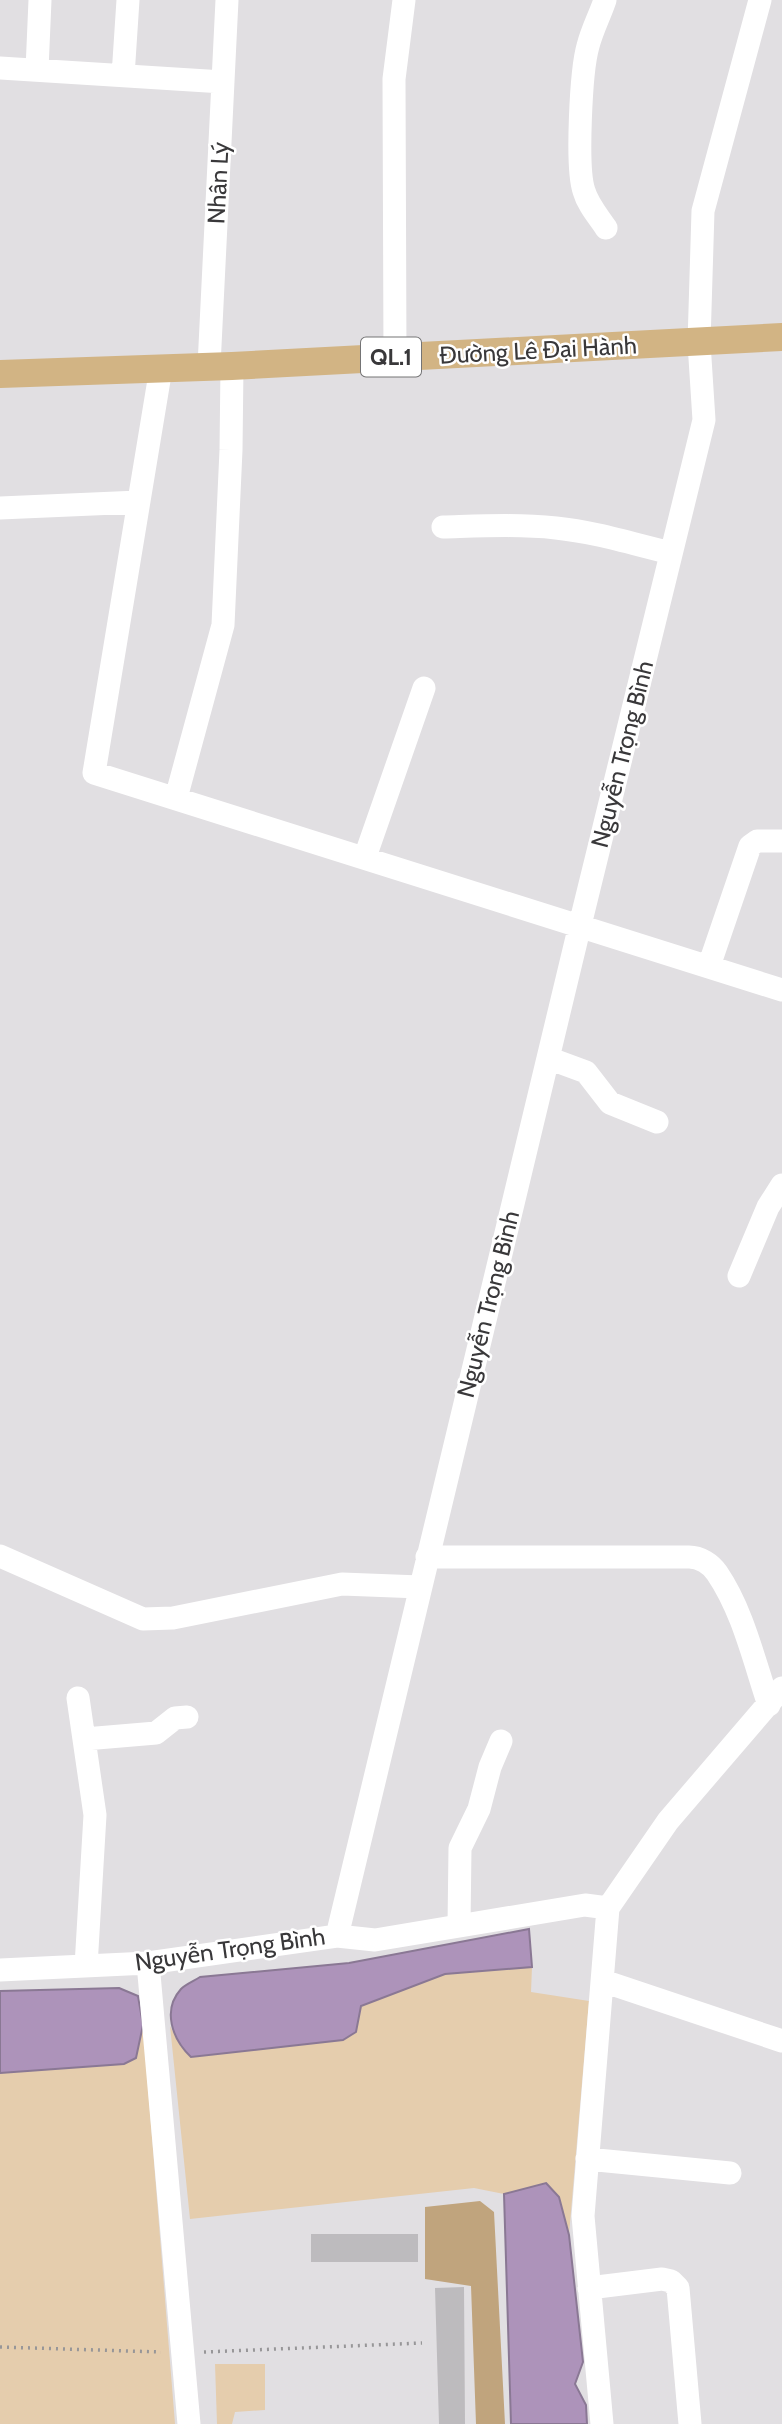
<svg xmlns="http://www.w3.org/2000/svg" width="782" height="2424" font-family="Cabin,sans-serif">
<style>
.green{fill:#e5cdad}
.forest{fill:#c0a47d}
.water{fill:#ad93ba;stroke:#8a7894;stroke-width:2}
.building{fill:#bdbbbe}
.lines{fill:none;stroke-linecap:round;stroke-linejoin:round}
.path{stroke:#979698;stroke-width:3.5;stroke-dasharray:2 5;stroke-linecap:butt}
.minor{stroke:#fff;stroke-width:23}
.major{stroke:#d2b484;stroke-width:28}
.labels{text-anchor:middle;dominant-baseline:central;stroke-width:5;stroke-linejoin:round;paint-order:stroke}
.shield{fill:#fff;stroke:#747475;stroke-width:2}
.shield-label{font-size:23px;font-weight:bold;fill:#39383a}
.street-label{font-size:24px;fill:#39383a;stroke:#fff}
</style>
<rect width="100%" height="100%" fill="#e1dfe2"/>
<path class="green" d="M 532,1967 L 531,1992 L 589,2001 L 569,2235 L 559,2197 L 546,2183 L 504,2194 L 474,2188 L 190,2219 L 170,2026 L 181,2047 L 356,2032 L 360,2006 L 445,1974 Z
M 143,2025 L 175,2424 L 0,2424 L 0,2073 L 124,2064 Z
M 215,2364 L 265,2364 L 265,2410 L 235,2412 L 232,2424 L 217,2424 Z"/>
<path class="forest" d="M 480,2201 L 494,2212 L 505,2424 L 476,2424 L 471,2286 L 425,2279 L 425,2207 Z"/>
<path class="water" d="M 529,1929 L 532,1967 L 445,1974 L 361,2006 L 356,2032 L 343,2040 L 191,2057 C 172,2039 162,2010 181,1989 C 186,1984 194,1981 200,1977 L 349,1963 Z
M 119,1988 L 138,1996 L 143,2025 L 136,2058 L 124,2064 L 0,2073 L 0,1991 Z
M 546,2183 L 559,2197 L 569,2235 L 583,2362 L 575,2384 L 586,2405 L 587,2424 L 511,2424 L 504,2194 Z"/>
<path class="building" d="M 311,2234 L 418,2234 L 418,2262 L 311,2262 Z
M 464,2287 L 465,2424 L 439,2424 L 435,2288 Z"/>
<g class="lines">
<path class="path" d="M 0,2347 L 161,2352
M 204,2352 L 422,2343"/>
<path class="minor" d="M 605,0 C 600,15 592,30 588,46 C 581,70 576,168 584,191 C 588,205 598,216 606,228
M 0,68 L 223,82
M 37,70 L 40,0
M 123,76 L 128,0
M 395,357 L 394,79 L 404,0
M 209,366 L 227,0
M 161,368 L 94,773 L 782,990
M 0,508 L 139,502
M 443,527 C 481,526 518,524 556,528 C 595,532 633,544 671,553
M 176,798 L 223,625 L 231,450 L 232,366
M 365,857 L 424,688
M 709,966 L 750,846 L 757,841 L 782,841
M 548,1058 L 586,1072 L 610,1103 L 657,1122
M 739,1276 L 768,1207 L 782,1185
M 0,1556 L 143,1619 L 173,1618 L 342,1584 L 420,1587
M 427,1557 L 689,1557 C 700,1557 711,1564 717,1573 C 743,1611 754,1661 769,1705
M 78,1698 L 95,1815 L 86,1966
M 85,1739 L 156,1733 L 175,1718 L 187,1717
M 459,1926 L 460,1848 L 479,1809 L 490,1767 L 501,1741
M 337,1936 L 375,1940 L 585,1905 L 608,1908
M 148,1963 L 189,2424
M 0,1970 L 148,1963 L 337,1936 L 580,925 L 704,420 L 699,343 L 703,211 L 760,0
M 603,1981 L 782,2041
M 587,2159 L 730,2173
M 589,2288 L 662,2279 L 671,2281 L 678,2288 L 690,2424
M 602,2424 L 583,2216 L 608,1908 L 668,1821 L 782,1688"/>
<path class="major" d="M 0,374 L 232,366 L 782,337"/>
</g>
<g class="labels">
<rect class="shield" x="361" y="337.5" width="60" height="39" rx="5"/>
<g class="shield-label">
<text x="391" y="357">QL.1</text>
</g>
<g class="street-label">
<text transform="translate(218 183) rotate(-87)">Nhân Lý</text>
<text transform="translate(538 350) rotate(-3)">Đường Lê Đại Hành</text>
<text transform="translate(622 754) rotate(-76)">Nguyễn Trọng Bình</text>
<text transform="translate(488 1304) rotate(-76)">Nguyễn Trọng Bình</text>
<text transform="translate(230 1949) rotate(-8)">Nguyễn Trọng Bình</text>
</g>
</g>
</svg>
